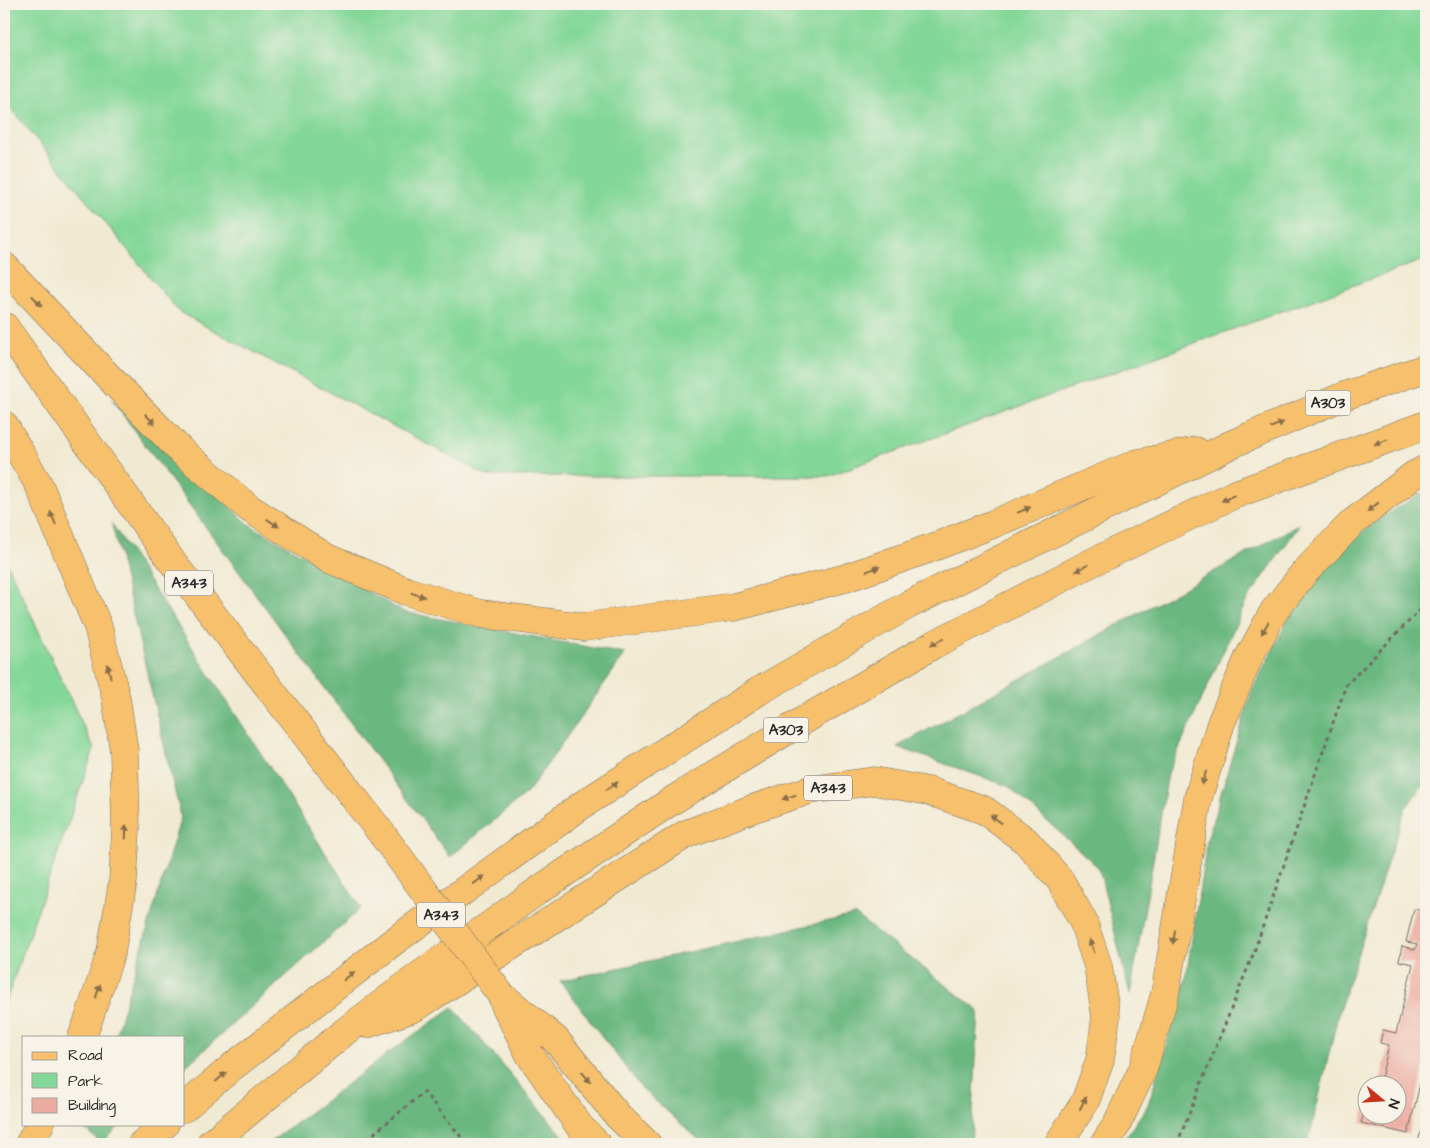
<svg xmlns="http://www.w3.org/2000/svg" width="1430" height="1148" font-family="'Architects Daughter',sans-serif">
<style>
.green{fill:#83d798;stroke:#578162}
.forest{fill:#6ab880;stroke:#4a7256}
.building{fill:#edaca1}
.lines{fill:none;stroke-linecap:round;stroke-linejoin:round}
.service-casing{stroke:#706e66;stroke-width:13}
.primary-casing{stroke:#706e66;stroke-width:29}
.trunk-casing{stroke:#706e66;stroke-width:29}
.path{stroke:#706e66;stroke-width:3;stroke-dasharray:4 4;stroke-linecap:butt}
.service{stroke:#fff;stroke-width:11}
.primary{stroke:#f7c06c;stroke-width:28}
.trunk{stroke:#f7c06c;stroke-width:28}
.primary-bridge-casing{stroke:#706e66;stroke-width:29;stroke-linecap:butt}
.primary-bridge{stroke:#f7c06c;stroke-width:28}
.oneway{fill:#876e48}
.labels{text-anchor:middle;dominant-baseline:central;stroke-width:4;stroke-linejoin:round;paint-order:stroke}
.shield{fill:#f7f3e8;stroke:#686764;stroke-width:1}
.shield-label{font-size:15px;font-weight:bold;fill:#2b2b2b}
</style>
<rect width="100%" height="100%" fill="#f7f3e8"/>
<filter id="ink" filterUnits="userSpaceOnUse"><feTurbulence type="fractalNoise" baseFrequency=".02" numOctaves="2"/><feDisplacementMap in="SourceGraphic" scale="10" xChannelSelector="R" yChannelSelector="G"/><feConvolveMatrix kernelMatrix="1 2 1 2 8 2 1 2 1" color-interpolation-filters="sRGB"/></filter>
<filter id="wash" filterUnits="userSpaceOnUse"><feTurbulence type="fractalNoise" baseFrequency=".0096" numOctaves="4" result="noise"/><feDisplacementMap in="SourceGraphic" scale="20" xChannelSelector="R" yChannelSelector="G"/><feGaussianBlur stdDeviation="1.12" result="paint"/><feColorMatrix in="noise" values="0 0 0 0 0 0 0 0 0 0 0 0 0 0 0 0 0 1.4 0 .05"/><feComposite in="paint" operator="in"/></filter>
<g filter="url(#wash)">
<rect width="100%" height="100%" fill="#f1ead3"/>
<path class="green" d="M 4,4 L 1426,4 L 1426,259 L 828,476 L 487,476 L 179,312 L 4,100 Z
M 4,557 L 94,749 L 4,1007 Z"/>
<path class="forest" d="M 111,399 L 250,525 L 404,612 L 625,654 L 528,792 L 450,857 Z
M 1426,491 L 1426,781 L 1405,809 L 1339,1011 L 1308,1143 L 1307,1144 L 1121,1144 L 1148,1105 L 1186,978 L 1207,840 L 1252,690 L 1297,602 L 1344,547 L 1383,516 Z
M 112,524 L 361,908 L 184,1068 L 184,1037 L 115,1037 L 181,817 Z
M 1300,524 L 1246,602 L 1168,773 L 1130,995 L 1099,868 L 1008,786 L 897,747 Z
M 855,915 L 979,1011 L 971,1144 L 704,1144 L 642,1089 L 560,981 Z
M 453,1007 L 570,1144 L 268,1144 L 394,1049 Z
M 79,1124 L 122,1124 L 101,1143 Z"/>
<g id="blocks">
<path class="building" d="M 1426,888 L 1426,902 L 1420,899 Z
M 1414,909 L 1426,912 L 1426,1059 L 1408,1134 L 1361,1123 L 1365,1109 L 1368,1110 L 1368,1116 L 1398,1116 L 1398,1086 L 1379,1086 L 1389,1045 L 1380,1043 L 1383,1030 L 1396,1033 L 1413,964 L 1399,961 L 1402,946 L 1415,950 L 1417,944 L 1406,942 Z"/>
</g>
</g>
<g filter="url(#ink)">
<use href="#blocks" fill-opacity="0" stroke="#706e66" stroke-width="1"/>
<g class="lines">
<defs>
<path id="service" d="M 1424,1144 L 1426,1136"/>
<path id="primary" d="M 4,326 L 173,563 L 382,834"/>
<path id="trunk" d="M 4,266 L 99,367 L 180,450 L 249,508 L 327,558 L 406,591 L 481,614 L 584,627 L 734,607 L 846,578 L 931,548 L 993,524 L 1135,464 L 1196,451
M 4,425 L 39,485 L 98,627 L 116,698 L 124,751 L 126,829 L 123,881 L 111,952 L 87,1024 L 82,1037
M 501,995 L 555,1039 L 618,1116 L 647,1144
M 504,1003 L 530,1055 L 580,1127 L 597,1144
M 367,1024 L 414,1008 L 686,834 L 749,810 L 810,790 L 874,781 L 928,791 L 984,810 L 1026,841 L 1060,880 L 1083,921 L 1098,966 L 1106,1017 L 1100,1060 L 1085,1102 L 1058,1144
M 184,1108 L 232,1067 L 393,942 L 582,805 L 759,691 L 908,605 L 1232,444 L 1344,396 L 1426,368
M 29,1144 L 40,1124
M 142,1144 L 165,1124
M 210,1144 L 343,1033 L 416,978 L 536,892 L 673,800 L 806,719 L 933,645 L 1091,563 L 1233,495 L 1426,425
M 1104,1144 L 1116,1126 L 1143,1069 L 1165,994 L 1198,798 L 1221,723 L 1249,657 L 1274,611 L 1304,573 L 1352,523 L 1414,475 L 1426,469"/>
</defs>
<use href="#service" class="service-casing"/>
<use href="#primary" class="primary-casing"/>
<use href="#trunk" class="trunk-casing"/>
<path class="path" d="M 361,1144 L 424,1092 L 467,1144
M 1177,1144 L 1254,952 L 1346,685 L 1426,604"/>
<use href="#service" class="service"/>
<use href="#primary" class="primary"/>
<use href="#trunk" class="trunk"/>
<defs>
<path id="primary-bridge" d="M 382,834 L 501,995"/>
</defs>
<use href="#primary-bridge" class="primary-bridge-casing"/>
<use href="#primary-bridge" class="primary-bridge"/>
</g>
<defs><path id="oneway-solid" d="M-6-.8H1V-3.2L6.5 0L1 3.2V.8H-6Z" transform="scale(1.25)"/></defs>
<g class="oneway">
<use href="#oneway-solid" transform="translate(37 301) rotate(47)"/>
<use href="#oneway-solid" transform="translate(150 419) rotate(45)"/>
<use href="#oneway-solid" transform="translate(1277 425) rotate(-23)"/>
<use href="#oneway-solid" transform="translate(1381 442) rotate(159)"/>
<use href="#oneway-solid" transform="translate(1228 498) rotate(155)"/>
<use href="#oneway-solid" transform="translate(1373 507) rotate(142)"/>
<use href="#oneway-solid" transform="translate(1024 510) rotate(-23)"/>
<use href="#oneway-solid" transform="translate(53 518) rotate(-113)"/>
<use href="#oneway-solid" transform="translate(273 523) rotate(33)"/>
<use href="#oneway-solid" transform="translate(1082 568) rotate(153)"/>
<use href="#oneway-solid" transform="translate(873 569) rotate(-20)"/>
<use href="#oneway-solid" transform="translate(418 595) rotate(17)"/>
<use href="#oneway-solid" transform="translate(1265 628) rotate(119)"/>
<use href="#oneway-solid" transform="translate(937 642) rotate(152)"/>
<use href="#oneway-solid" transform="translate(109 671) rotate(-104)"/>
<use href="#oneway-solid" transform="translate(1204 778) rotate(107)"/>
<use href="#oneway-solid" transform="translate(612 786) rotate(-33)"/>
<use href="#oneway-solid" transform="translate(789 797) rotate(163)"/>
<use href="#oneway-solid" transform="translate(996 819) rotate(-144)"/>
<use href="#oneway-solid" transform="translate(126 832) rotate(-88)"/>
<use href="#oneway-solid" transform="translate(479 880) rotate(-36)"/>
<use href="#oneway-solid" transform="translate(1174 937) rotate(99)"/>
<use href="#oneway-solid" transform="translate(1092 946) rotate(-109)"/>
<use href="#oneway-solid" transform="translate(349 976) rotate(-38)"/>
<use href="#oneway-solid" transform="translate(98 991) rotate(-72)"/>
<use href="#oneway-solid" transform="translate(221 1077) rotate(-41)"/>
<use href="#oneway-solid" transform="translate(586 1077) rotate(50)"/>
<use href="#oneway-solid" transform="translate(1083 1103) rotate(-63)"/>
</g>
</g>
<g class="labels">
<g class="shield">
<rect x="1305.5" y="390.5" width="45" height="25" rx="4"/>
<rect x="165" y="570.5" width="48" height="25" rx="4"/>
<rect x="763.5" y="717.5" width="45" height="25" rx="4"/>
<rect x="804" y="775.5" width="48" height="25" rx="4"/>
<rect x="417" y="902.5" width="48" height="25" rx="4"/>
</g>
<g class="shield-label">
<text x="1328" y="403">A303</text>
<text x="189" y="583">A343</text>
<text x="786" y="730">A303</text>
<text x="828" y="788">A343</text>
<text x="441" y="915">A343</text>
</g>
</g>
<rect width="1430" height="1148" fill="none" stroke="#f7f3e8" stroke-width="20"/>
<rect x="22" y="1036" width="162" height="90" fill="#f7f3e8" stroke="#a5a39c"/>
<rect x="32" y="1052" width="25" height="8" fill="#f7c06c" stroke="#a5a39c"/>
<text x="68" y="1060" font-size="15" fill="#2b2b2b">Road</text>
<rect x="32" y="1073" width="25" height="15" fill="#83d798" stroke="#a5a39c"/>
<text x="68" y="1086" font-size="15" fill="#2b2b2b">Park</text>
<rect x="32" y="1098" width="25" height="15" fill="#edaca1" stroke="#a5a39c"/>
<text x="68" y="1110" font-size="15" fill="#2b2b2b">Building</text>
<g transform="translate(1382 1100) rotate(108)"><circle r="24" fill="#f7f3e8" stroke="#a5a39c"/>
<path d="M0-4L9 19L0 12L-9 19Z" fill="#c8321e"/>
<text y="-8" font-size="14" font-weight="bold" text-anchor="middle" fill="#2b2b2b">N</text>
</g>
</svg>
